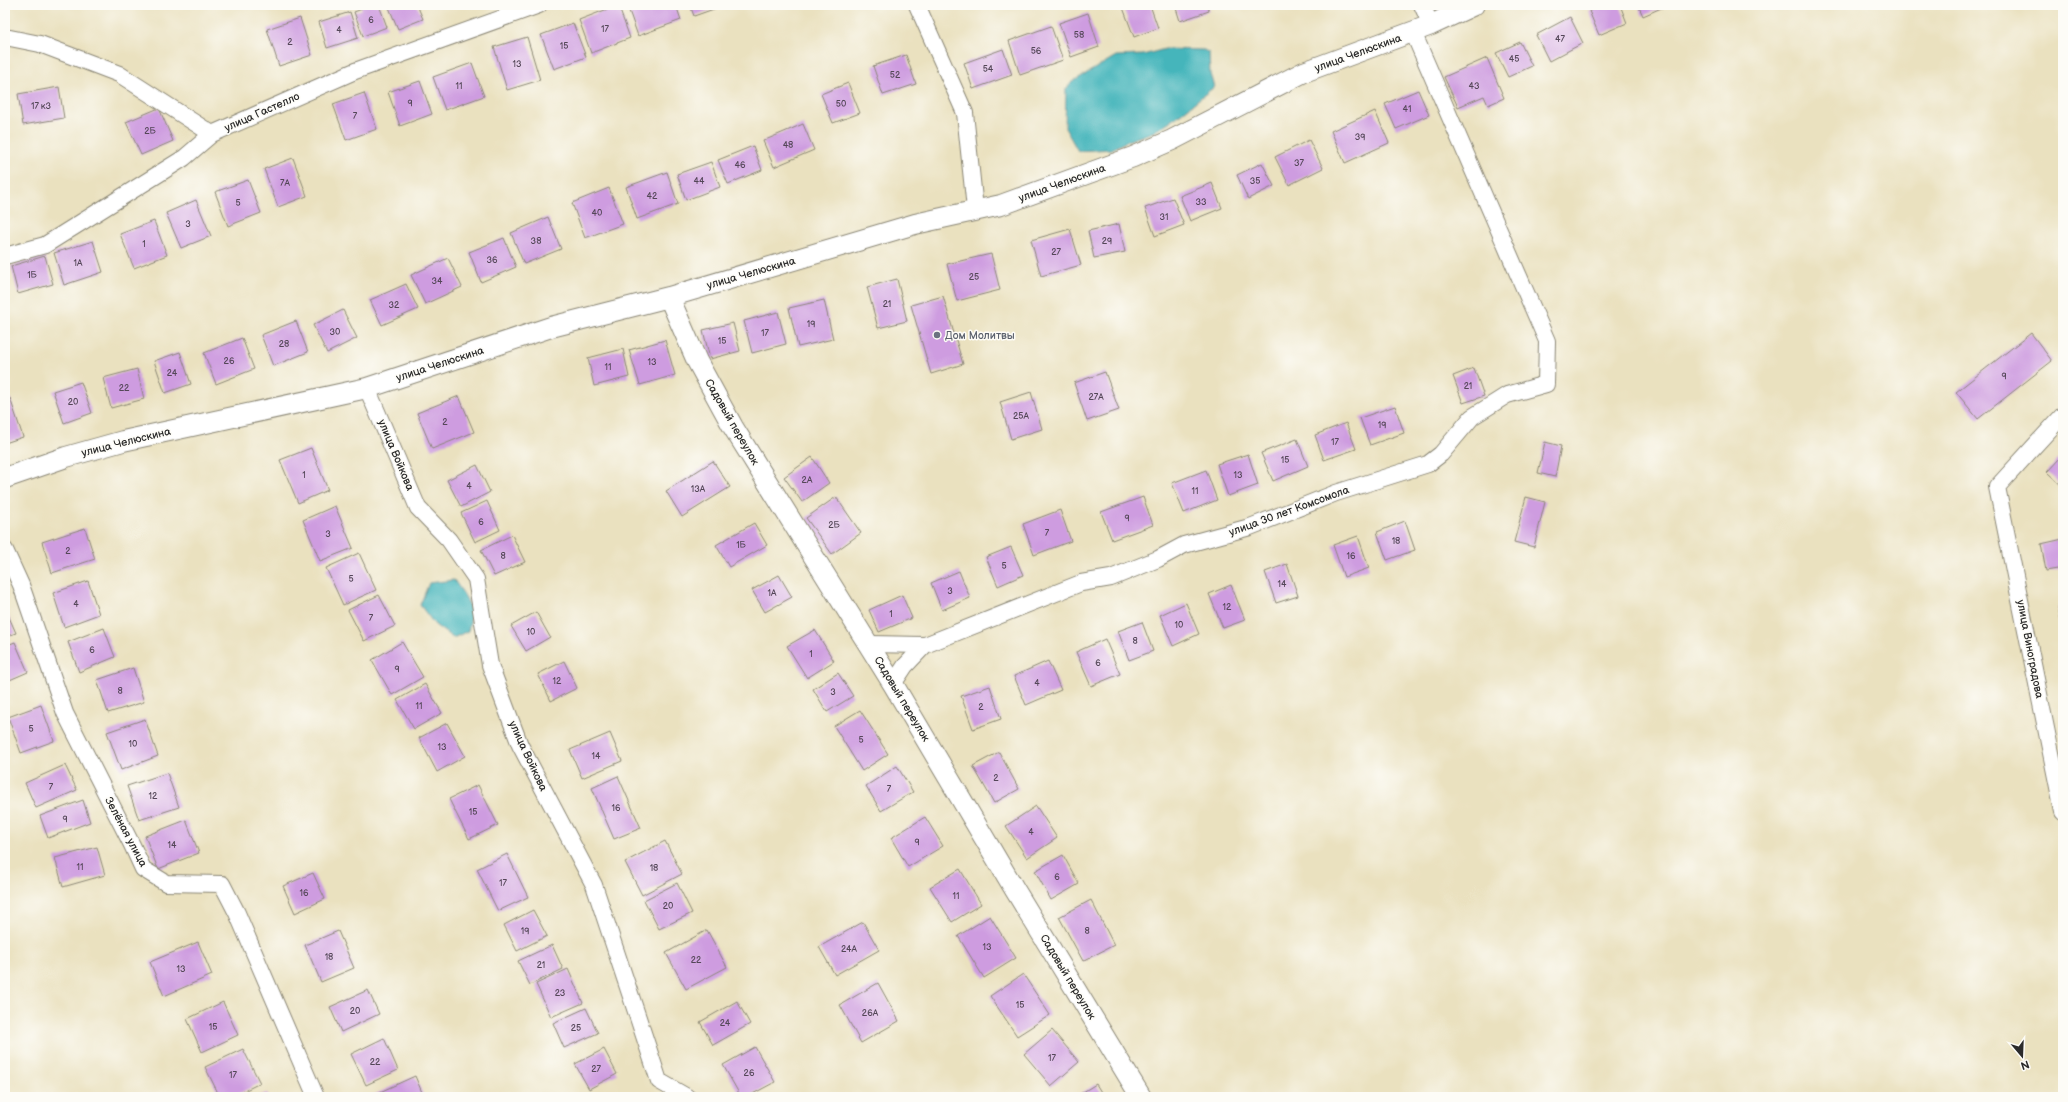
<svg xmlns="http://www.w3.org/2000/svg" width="2068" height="1102" font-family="'Balsamiq Sans',sans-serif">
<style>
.water{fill:#45b5bb;stroke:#387073}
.building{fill:#ce9ce0}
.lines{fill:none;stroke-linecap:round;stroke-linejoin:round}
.minor-casing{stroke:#8a8675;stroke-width:18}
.tertiary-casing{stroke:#8a8675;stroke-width:22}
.minor{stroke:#fff;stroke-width:16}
.tertiary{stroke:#fff;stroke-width:20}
.worship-dot{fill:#6b7280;stroke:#fdfcf7;stroke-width:1.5}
.labels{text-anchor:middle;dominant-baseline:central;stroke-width:3;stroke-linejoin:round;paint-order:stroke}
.number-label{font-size:9px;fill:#544758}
.street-label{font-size:11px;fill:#2b2b2b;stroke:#fdfcf7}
.worship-label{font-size:11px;fill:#5b616d;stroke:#fdfcf7;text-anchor:start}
</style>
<rect width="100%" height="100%" fill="#fdfcf7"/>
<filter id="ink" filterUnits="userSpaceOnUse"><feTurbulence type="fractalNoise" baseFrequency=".025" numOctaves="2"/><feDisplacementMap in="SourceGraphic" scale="8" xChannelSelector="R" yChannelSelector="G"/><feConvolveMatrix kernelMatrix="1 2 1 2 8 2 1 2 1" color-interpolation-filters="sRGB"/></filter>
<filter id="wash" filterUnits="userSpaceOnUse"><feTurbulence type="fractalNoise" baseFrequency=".012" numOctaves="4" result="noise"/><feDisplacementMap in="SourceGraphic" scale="16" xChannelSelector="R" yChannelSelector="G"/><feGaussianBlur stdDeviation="0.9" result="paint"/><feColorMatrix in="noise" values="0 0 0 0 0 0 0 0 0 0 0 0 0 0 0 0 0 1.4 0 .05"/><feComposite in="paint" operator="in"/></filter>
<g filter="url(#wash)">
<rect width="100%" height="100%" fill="#eae1bf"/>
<path class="water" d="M 1165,49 L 1204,50 L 1209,53 L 1210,74 L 1214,87 L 1175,118 L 1153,132 L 1127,141 L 1112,149 L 1078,151 L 1065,128 L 1066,89 L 1072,82 L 1116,56 L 1143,55 Z
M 454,580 C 467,599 475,607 468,631 L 453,638 L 435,625 L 420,605 L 429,583 Z"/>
<g id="blocks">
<path class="building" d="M 360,5 L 379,5 L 387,27 L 363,36 L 354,12 L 362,9 Z
M 388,5 L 417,5 L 423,19 L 398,29 Z
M 618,5 L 630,38 L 591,53 L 579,20 Z
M 627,5 L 676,5 L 681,20 L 638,36 Z
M 690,5 L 725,5 L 694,16 Z
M 1122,5 L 1150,5 L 1158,28 L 1134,37 Z
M 1175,5 L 1207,5 L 1209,11 L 1180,21 Z
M 1602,5 L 1620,5 L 1627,23 L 1599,35 L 1589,11 Z
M 1638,5 L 1668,5 L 1643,16 Z
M 350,12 L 358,38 L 327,48 L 319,22 Z
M 1088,13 L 1099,47 L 1071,57 L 1059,23 Z
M 1570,17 L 1583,43 L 1549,61 L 1536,35 Z
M 300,18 L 312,55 L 279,66 L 267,29 Z
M 573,23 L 586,57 L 554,69 L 541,35 Z
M 1051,26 L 1063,60 L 1020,75 L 1009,41 Z
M 527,37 L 540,80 L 507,90 L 494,47 Z
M 1520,42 L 1532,66 L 1508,77 L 1496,53 Z
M 1003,49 L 1012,75 L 973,89 L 964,63 Z
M 906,55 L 916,84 L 883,95 L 873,66 Z
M 1487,58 L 1504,98 L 1488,105 L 1484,96 L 1458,107 L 1444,77 Z
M 472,63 L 484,96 L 445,110 L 433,77 Z
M 420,81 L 432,114 L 400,126 L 388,92 Z
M 848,83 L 860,113 L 833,123 L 821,94 Z
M 59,87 L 64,118 L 23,125 L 18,94 Z
M 1418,90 L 1429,115 L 1396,129 L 1385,104 Z
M 364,93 L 377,129 L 346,140 L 333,104 Z
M 159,108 L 173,141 L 141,155 L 126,122 Z
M 1375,111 L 1389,143 L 1345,163 L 1331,131 Z
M 803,124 L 814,150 L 774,167 L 763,141 Z
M 1309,140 L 1323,168 L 1289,185 L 1275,157 Z
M 753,146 L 762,170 L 728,184 L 718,160 Z
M 293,158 L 307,196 L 278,207 L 264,169 Z
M 711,162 L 720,187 L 686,200 L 677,174 Z
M 1262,163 L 1274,186 L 1248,199 L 1237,175 Z
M 667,172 L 678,204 L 637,219 L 626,187 Z
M 248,180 L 261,213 L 228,226 L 215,192 Z
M 1212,183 L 1222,208 L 1190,221 L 1180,196 Z
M 609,188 L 623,224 L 585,238 L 572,203 Z
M 1173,198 L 1184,225 L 1155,236 L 1145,208 Z
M 196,200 L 211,236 L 181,248 L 166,213 Z
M 548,217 L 561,249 L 524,264 L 511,233 Z
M 154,221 L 167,255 L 134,268 L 120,234 Z
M 1119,224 L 1125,252 L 1094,258 L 1088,231 Z
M 1070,229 L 1081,265 L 1041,276 L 1031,240 Z
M 504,238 L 516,267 L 481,282 L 469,252 Z
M 93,241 L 103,272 L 64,285 L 54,253 Z
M 991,254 L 1000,290 L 957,301 L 947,264 Z
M 45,256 L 53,284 L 18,294 L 11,266 Z
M 448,258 L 462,287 L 425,304 L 411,275 Z
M 897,279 L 907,321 L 878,328 L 867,287 Z
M 406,284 L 418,309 L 382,325 L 370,300 Z
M 943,296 L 963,364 L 931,374 L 911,305 Z
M 824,300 L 833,339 L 798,347 L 789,308 Z
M 343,310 L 357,338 L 327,353 L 313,325 Z
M 778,312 L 786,344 L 752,353 L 744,321 Z
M 296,321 L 308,352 L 273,366 L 261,335 Z
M 733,323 L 740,351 L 710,359 L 703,330 Z
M 2031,333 L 2052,361 L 1978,419 L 1956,392 Z
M 242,338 L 254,369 L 216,384 L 204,353 Z
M 665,340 L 675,375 L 640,385 L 629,350 Z
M 623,349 L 629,377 L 594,386 L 588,358 Z
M 180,352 L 191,384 L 165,393 L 154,361 Z
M 1474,368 L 1484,396 L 1463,403 L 1453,376 Z
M 137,369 L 144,399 L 111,408 L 103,378 Z
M 1105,372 L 1119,410 L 1087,421 L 1074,383 Z
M 81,382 L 92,413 L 64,423 L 53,391 Z
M 1031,392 L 1042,429 L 1011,439 L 1000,402 Z
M 459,396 L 474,432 L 432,449 L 417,413 Z
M 10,398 L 23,437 L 5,443 L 5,399 Z
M 1395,406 L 1404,433 L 1370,445 L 1360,418 Z
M 1346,423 L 1356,449 L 1324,460 L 1315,435 Z
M 1297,439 L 1308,466 L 1273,481 L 1261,453 Z
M 1545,442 L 1561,446 L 1555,477 L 1538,473 Z
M 311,448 L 328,490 L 298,503 L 280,460 Z
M 1248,454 L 1258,485 L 1228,496 L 1217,464 Z
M 812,457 L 829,483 L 802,502 L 784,477 Z
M 2061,457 L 2063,459 L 2063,487 L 2047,472 Z
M 713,461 L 730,487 L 682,517 L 666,491 Z
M 477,465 L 490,492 L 461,507 L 447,480 Z
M 1206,470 L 1217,500 L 1184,513 L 1172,483 Z
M 836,497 L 861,533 L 832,554 L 806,518 Z
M 1143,497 L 1153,525 L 1112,540 L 1101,512 Z
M 1526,497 L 1545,502 L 1534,547 L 1514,542 Z
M 487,501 L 500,530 L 475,542 L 461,513 Z
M 335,506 L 353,548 L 320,561 L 303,520 Z
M 1060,510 L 1071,541 L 1034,555 L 1023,524 Z
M 1405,521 L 1415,550 L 1387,560 L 1377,532 Z
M 754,523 L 767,545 L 729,567 L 716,545 Z
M 85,528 L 95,559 L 52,573 L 42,542 Z
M 512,535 L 525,562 L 494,576 L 481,550 Z
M 1358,536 L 1369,568 L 1344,577 L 1333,545 Z
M 2063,539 L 2063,568 L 2046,571 L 2041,544 Z
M 1011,547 L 1023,575 L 998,586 L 986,557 Z
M 359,553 L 376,590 L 343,605 L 326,568 Z
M 1287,564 L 1298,596 L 1276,603 L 1265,572 Z
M 959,571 L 970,598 L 942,610 L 931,583 Z
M 779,575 L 792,597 L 765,612 L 752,590 Z
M 88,581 L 99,614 L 64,627 L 53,593 Z
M 1231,585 L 1245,620 L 1223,628 L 1209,594 Z
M 379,595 L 395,626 L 364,641 L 348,610 Z
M 902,595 L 912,618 L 879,632 L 869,610 Z
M 1186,603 L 1199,634 L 1173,646 L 1160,615 Z
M 2063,606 L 2063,626 L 2062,626 L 2058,607 Z
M 5,608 L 16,633 L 5,637 Z
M 536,612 L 550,637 L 526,651 L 511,626 Z
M 1142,622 L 1153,651 L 1129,660 L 1118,631 Z
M 104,628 L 115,657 L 79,672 L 68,642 Z
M 815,630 L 834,661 L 807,678 L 787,646 Z
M 1105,639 L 1120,674 L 1091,686 L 1076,652 Z
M 15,642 L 28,672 L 5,682 L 5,646 Z
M 402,642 L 423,677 L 392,695 L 372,660 Z
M 564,661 L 577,688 L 551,701 L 538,674 Z
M 1048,661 L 1061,690 L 1026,705 L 1014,676 Z
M 133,668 L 144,702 L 108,713 L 97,680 Z
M 838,673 L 853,696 L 827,712 L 813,689 Z
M 425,684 L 442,713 L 414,729 L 397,700 Z
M 990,686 L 1001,719 L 973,729 L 961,696 Z
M 41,705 L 54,741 L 21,753 L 8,717 Z
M 860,710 L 888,754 L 862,771 L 834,726 Z
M 145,719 L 158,756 L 121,770 L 107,732 Z
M 447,723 L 465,756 L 437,772 L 419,738 Z
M 610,733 L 622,761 L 582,778 L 570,750 Z
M 999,752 L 1019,789 L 994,803 L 973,766 Z
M 65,765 L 77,790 L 36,808 L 25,783 Z
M 897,766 L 913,792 L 881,811 L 866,786 Z
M 167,773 L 179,807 L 139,820 L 127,786 Z
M 618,776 L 641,828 L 614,839 L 592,788 Z
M 478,785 L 498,825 L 469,839 L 449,799 Z
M 83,800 L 90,822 L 48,838 L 40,816 Z
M 1036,806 L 1057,838 L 1027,858 L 1006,826 Z
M 925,817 L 943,846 L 908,867 L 891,838 Z
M 186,820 L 199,853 L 158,869 L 145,836 Z
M 665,841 L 682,874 L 642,895 L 625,862 Z
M 97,847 L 105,875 L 63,887 L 55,858 Z
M 507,854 L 528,897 L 498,911 L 477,869 Z
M 1063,855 L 1079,884 L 1051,900 L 1035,871 Z
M 960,869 L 981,904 L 952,922 L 930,887 Z
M 313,873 L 325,899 L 295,913 L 283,886 Z
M 677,883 L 692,913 L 659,929 L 644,900 Z
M 1091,900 L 1114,945 L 1083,961 L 1059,917 Z
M 533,910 L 547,936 L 517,951 L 504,925 Z
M 990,916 L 1016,958 L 984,978 L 958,936 Z
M 863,922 L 879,950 L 835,975 L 819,947 Z
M 707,930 L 727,967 L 686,989 L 666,953 Z
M 338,931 L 354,968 L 321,982 L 305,945 Z
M 198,942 L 212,975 L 164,996 L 150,962 Z
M 552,945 L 563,969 L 530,985 L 518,961 Z
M 568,969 L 583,1003 L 551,1017 L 536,984 Z
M 1023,974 L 1050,1015 L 1017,1036 L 990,996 Z
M 878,983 L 899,1021 L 861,1043 L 840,1005 Z
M 368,990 L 379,1014 L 341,1032 L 330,1007 Z
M 737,1001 L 750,1024 L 713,1045 L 700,1022 Z
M 223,1002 L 238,1035 L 202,1052 L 187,1019 Z
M 586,1008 L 598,1033 L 564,1048 L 553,1023 Z
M 1052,1030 L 1079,1062 L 1051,1086 L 1024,1054 Z
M 384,1038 L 398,1070 L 366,1085 L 351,1054 Z
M 755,1047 L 775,1082 L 747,1097 L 741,1097 L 723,1065 Z
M 243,1049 L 260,1083 L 232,1097 L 220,1097 L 205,1067 Z
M 604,1049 L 617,1074 L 589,1089 L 575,1064 Z
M 415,1076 L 424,1097 L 369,1097 Z
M 1096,1084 L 1104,1097 L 1075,1097 Z
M 267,1093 L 269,1097 L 256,1097 Z"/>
</g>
</g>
<g filter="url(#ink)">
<use href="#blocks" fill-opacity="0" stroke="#8a8675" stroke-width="1"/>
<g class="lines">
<defs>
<path id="minor" d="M 917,5 L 965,113 L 975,209
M 1422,5 L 1431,25
M 5,37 L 40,44 L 119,74 L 212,134
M 5,256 L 45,245 L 184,158 L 212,134 L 355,71 L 539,5
M 367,388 L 418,508 L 449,540 L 476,579 L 490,665 L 520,745 L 594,885 L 659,1081 L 687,1097
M 2063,415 L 1997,487 L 2063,812
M 5,550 L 21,585 L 65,713 L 132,845 L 143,869 L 166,883 L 222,884 L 237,913 L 316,1097
M 868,644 L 925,645
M 893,684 L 905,666 L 925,645 L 1081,583 L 1111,578 L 1158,559 L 1184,545 L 1250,527 L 1336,493 L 1428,464 L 1441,454 L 1472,417 L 1507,395 L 1546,384 L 1547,341 L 1413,32"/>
<path id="tertiary" d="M 669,297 L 697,361 L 733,427 L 893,684 L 1015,890 L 1141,1097
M 5,478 L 66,457 L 123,441 L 367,388 L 551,327 L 669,297 L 915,224 L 1001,205 L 1133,157 L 1172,140 L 1304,72 L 1431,25 L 1474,5"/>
</defs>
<use href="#minor" class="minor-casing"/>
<use href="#tertiary" class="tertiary-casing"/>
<use href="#minor" class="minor"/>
<use href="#tertiary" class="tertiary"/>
</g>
</g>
<circle class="worship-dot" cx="937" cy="335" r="4"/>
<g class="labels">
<g class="number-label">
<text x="371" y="20">6</text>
<text x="605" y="29">17</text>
<text x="339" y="30">4</text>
<text x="1079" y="35">58</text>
<text x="1560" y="39">47</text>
<text x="290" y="42">2</text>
<text x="564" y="46">15</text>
<text x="1036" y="51">56</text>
<text x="1514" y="59">45</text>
<text x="517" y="64">13</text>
<text x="988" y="69">54</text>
<text x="895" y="75">52</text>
<text x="459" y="86">11</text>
<text x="1474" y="86">43</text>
<text x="410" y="103">9</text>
<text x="841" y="104">50</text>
<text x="41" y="106">17 к3</text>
<text x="1407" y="109">41</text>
<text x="355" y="116">7</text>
<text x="150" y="131">2Б</text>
<text x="1360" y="137">39</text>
<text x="788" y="145">48</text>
<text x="1299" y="163">37</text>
<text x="740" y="165">46</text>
<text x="699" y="181">44</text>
<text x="1255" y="181">35</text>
<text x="285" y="183">7А</text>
<text x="652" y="196">42</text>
<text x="1201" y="202">33</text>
<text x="238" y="203">5</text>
<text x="597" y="213">40</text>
<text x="1164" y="217">31</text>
<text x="188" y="224">3</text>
<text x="536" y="241">38</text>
<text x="1107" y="241">29</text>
<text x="144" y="244">1</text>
<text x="1056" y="252">27</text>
<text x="492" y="260">36</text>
<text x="78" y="263">1А</text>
<text x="32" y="275">1Б</text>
<text x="974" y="277">25</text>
<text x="437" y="281">34</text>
<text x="887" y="304">21</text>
<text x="394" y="305">32</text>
<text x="811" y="324">19</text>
<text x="335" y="332">30</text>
<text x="765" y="333">17</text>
<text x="722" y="341">15</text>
<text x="284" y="344">28</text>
<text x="229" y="361">26</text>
<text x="652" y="362">13</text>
<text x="608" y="367">11</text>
<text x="172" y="373">24</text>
<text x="2004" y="376">9</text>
<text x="1468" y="386">21</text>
<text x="124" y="388">22</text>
<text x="1096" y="397">27А</text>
<text x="73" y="402">20</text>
<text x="1021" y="416">25А</text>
<text x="445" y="422">2</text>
<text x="1382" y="425">19</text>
<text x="1335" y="442">17</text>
<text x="1285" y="460">15</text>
<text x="304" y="475">1</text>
<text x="1238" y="475">13</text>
<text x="807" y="480">2А</text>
<text x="469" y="486">4</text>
<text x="698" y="489">13А</text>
<text x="1195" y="491">11</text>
<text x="1127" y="518">9</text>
<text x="481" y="522">6</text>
<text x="834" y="525">2Б</text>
<text x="1047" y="533">7</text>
<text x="328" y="534">3</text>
<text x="1396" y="541">18</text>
<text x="741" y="545">1Б</text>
<text x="68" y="551">2</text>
<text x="503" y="556">8</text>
<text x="1351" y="556">16</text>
<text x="1004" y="566">5</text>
<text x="351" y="579">5</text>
<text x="1282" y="584">14</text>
<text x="950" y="591">3</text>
<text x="772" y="593">1А</text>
<text x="76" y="604">4</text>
<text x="1227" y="607">12</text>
<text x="891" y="614">1</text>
<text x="371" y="618">7</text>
<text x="1179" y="625">10</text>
<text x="531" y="632">10</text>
<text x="1135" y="641">8</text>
<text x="92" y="650">6</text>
<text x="811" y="654">1</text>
<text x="1098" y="663">6</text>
<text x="397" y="669">9</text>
<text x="557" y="681">12</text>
<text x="1037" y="683">4</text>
<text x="120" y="691">8</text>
<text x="833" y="692">3</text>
<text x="419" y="706">11</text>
<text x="981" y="707">2</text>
<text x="31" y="729">5</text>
<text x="861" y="740">5</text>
<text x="133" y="744">10</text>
<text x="442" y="747">13</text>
<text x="596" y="756">14</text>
<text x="996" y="778">2</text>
<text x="51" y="787">7</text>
<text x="889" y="789">7</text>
<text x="153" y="796">12</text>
<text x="616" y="808">16</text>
<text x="473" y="812">15</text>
<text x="65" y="819">9</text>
<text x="1031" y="832">4</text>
<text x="917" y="842">9</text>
<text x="172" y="845">14</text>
<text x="80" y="867">11</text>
<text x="654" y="868">18</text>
<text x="1057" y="877">6</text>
<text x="503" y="883">17</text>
<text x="304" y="893">16</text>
<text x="956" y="896">11</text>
<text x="668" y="906">20</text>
<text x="525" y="931">19</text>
<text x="1087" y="931">8</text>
<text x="987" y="947">13</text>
<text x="849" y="949">24А</text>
<text x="329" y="957">18</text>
<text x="696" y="960">22</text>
<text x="541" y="965">21</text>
<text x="181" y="969">13</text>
<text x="560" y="993">23</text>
<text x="1020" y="1005">15</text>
<text x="355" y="1011">20</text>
<text x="870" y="1013">26А</text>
<text x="725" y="1023">24</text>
<text x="213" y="1027">15</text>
<text x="576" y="1028">25</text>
<text x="1052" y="1058">17</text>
<text x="375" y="1062">22</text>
<text x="596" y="1069">27</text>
<text x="749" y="1073">26</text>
<text x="233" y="1075">17</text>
</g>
<g class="street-label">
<text transform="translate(1358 53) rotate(-20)">улица Челюскина</text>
<text transform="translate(262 112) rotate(-24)">улица Гастелло</text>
<text transform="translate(1062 183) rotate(-20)">улица Челюскина</text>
<text transform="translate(751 273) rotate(-16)">улица Челюскина</text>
<text transform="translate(440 364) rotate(-18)">улица Челюскина</text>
<text transform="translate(732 422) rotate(60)">Садовый переулок</text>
<text transform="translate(126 442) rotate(-14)">улица Челюскина</text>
<text transform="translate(396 455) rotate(67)">улица Войкова</text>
<text transform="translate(1289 511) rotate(-20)">улица 30 лет Комсомола</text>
<text transform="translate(2030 649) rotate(79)">улица Виноградова</text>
<text transform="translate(902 699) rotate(59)">Садовый переулок</text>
<text transform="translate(528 756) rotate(65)">улица Войкова</text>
<text transform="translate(126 832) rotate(62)">Зелёная улица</text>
<text transform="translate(1068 977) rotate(59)">Садовый переулок</text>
</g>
<g class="worship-label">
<text x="945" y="335">Дом Молитвы</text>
</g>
</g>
<rect width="2068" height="1102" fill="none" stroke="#fdfcf7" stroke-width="20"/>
<g transform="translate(2022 1056) rotate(161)" stroke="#fdfcf7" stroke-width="3" paint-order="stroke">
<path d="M0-3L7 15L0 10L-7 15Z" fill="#2b2b2b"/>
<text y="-6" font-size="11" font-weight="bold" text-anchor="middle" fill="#2b2b2b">N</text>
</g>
</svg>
